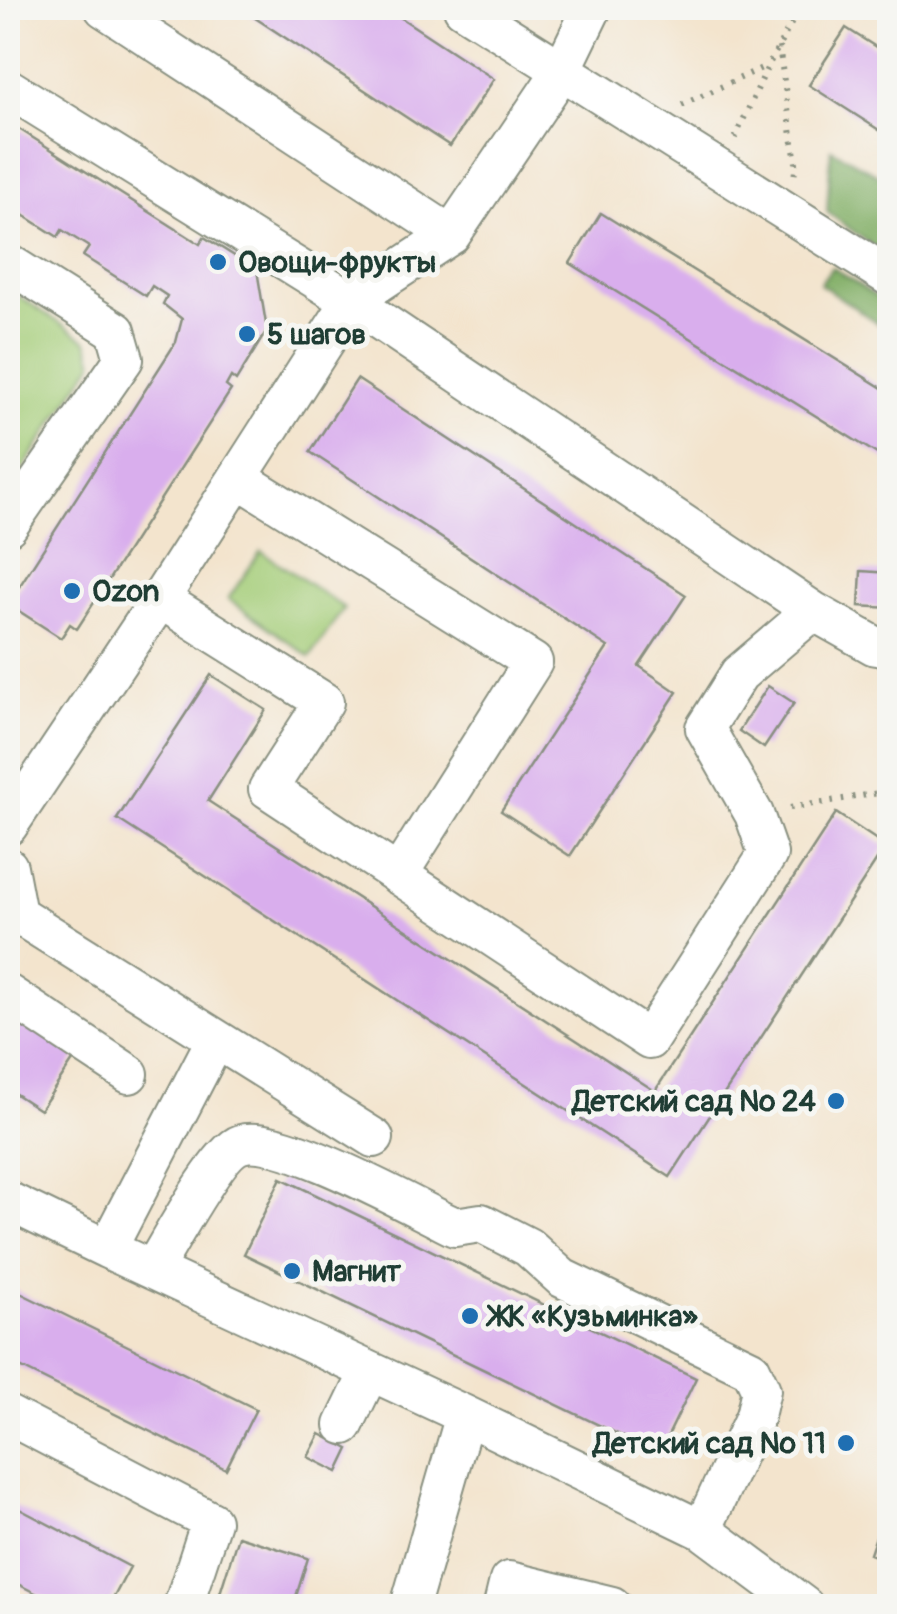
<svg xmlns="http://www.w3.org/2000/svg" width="897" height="1614" font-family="Pangolin,sans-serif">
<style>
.green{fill:#a5cd79;stroke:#628556;stroke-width:2.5}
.forest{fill:#84b069;stroke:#52764e;stroke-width:2.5}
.building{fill:#d9aeed}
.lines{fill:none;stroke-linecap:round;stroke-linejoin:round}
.minor-casing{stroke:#899080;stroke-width:42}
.path{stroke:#899080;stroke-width:6;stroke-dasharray:2.5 8;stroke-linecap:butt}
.minor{stroke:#fff;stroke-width:38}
.poi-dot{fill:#1f6fb2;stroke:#f6f6f2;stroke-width:4}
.labels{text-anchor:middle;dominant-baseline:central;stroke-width:10;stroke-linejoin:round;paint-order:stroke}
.poi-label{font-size:30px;font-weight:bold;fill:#1f3d34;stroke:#f6f6f2;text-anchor:start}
</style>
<rect width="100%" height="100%" fill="#f6f6f2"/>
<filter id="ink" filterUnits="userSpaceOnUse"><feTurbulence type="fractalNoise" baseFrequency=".01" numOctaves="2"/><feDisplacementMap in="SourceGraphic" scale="20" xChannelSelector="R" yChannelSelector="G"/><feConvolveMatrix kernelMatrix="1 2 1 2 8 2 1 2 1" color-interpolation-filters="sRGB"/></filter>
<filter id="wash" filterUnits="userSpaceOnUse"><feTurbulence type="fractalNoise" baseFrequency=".0048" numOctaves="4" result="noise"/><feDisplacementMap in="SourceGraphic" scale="40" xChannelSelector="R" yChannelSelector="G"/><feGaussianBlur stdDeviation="2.25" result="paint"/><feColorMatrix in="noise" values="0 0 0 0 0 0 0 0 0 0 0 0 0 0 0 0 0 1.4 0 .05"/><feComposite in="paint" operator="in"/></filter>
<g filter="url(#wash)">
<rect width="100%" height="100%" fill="#f3e4cd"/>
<path class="green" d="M 8,289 L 87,341 L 94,362 L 8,491 Z
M 261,551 L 344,608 L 310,657 L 228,599 Z"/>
<path class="forest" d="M 831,149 L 889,181 L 889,258 L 827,212 Z
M 832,267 L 889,305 L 889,331 L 820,284 Z"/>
<g id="blocks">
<path class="building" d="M 240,8 L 386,8 L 494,79 L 450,146 Z
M 846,28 L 890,56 L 890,137 L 809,85 Z
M 19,129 L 200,244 L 204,237 L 257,270 L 267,330 L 236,381 L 231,377 L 226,386 L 231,390 L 77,629 L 70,624 L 61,638 L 8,604 L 176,342 L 182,319 L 163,304 L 167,296 L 152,286 L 146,296 L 83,256 L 89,247 L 62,230 L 58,237 L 8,205 L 8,147 Z
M 601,213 L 890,393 L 890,462 L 570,263 Z
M 357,379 L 686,595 L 639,666 L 677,692 L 570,856 L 501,811 L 608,647 L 310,452 Z
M 861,571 L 890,573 L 890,608 L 859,606 Z
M 211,675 L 266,710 L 208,801 L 655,1091 L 836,813 L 886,846 L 670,1177 L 117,819 Z
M 768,686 L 794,703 L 764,748 L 739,731 Z
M 18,1012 L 79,1052 L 40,1110 L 8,1089 L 8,1028 Z
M 281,1178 L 696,1378 L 659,1454 L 244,1254 Z
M 8,1287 L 256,1409 L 226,1469 L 8,1361 Z
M 320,1434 L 349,1449 L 338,1472 L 308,1457 Z
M 889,1498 L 890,1498 L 890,1561 L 870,1554 Z
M 8,1503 L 130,1567 L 109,1606 L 61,1606 L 8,1579 Z
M 238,1536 L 308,1558 L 293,1606 L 216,1606 Z"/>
</g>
</g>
<g filter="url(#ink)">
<use href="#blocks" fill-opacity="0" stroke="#899080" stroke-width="2.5"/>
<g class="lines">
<defs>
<path id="minor" d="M 104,8 L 451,235
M 463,8 L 890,277
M 8,88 L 351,301 L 813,611 L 875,646 L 890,646
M 8,263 L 116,331 L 124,359 L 8,526
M 238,478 L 533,662 L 398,875
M 160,599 L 324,702 L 268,789 L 649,1040 L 768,854 L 754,814 L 705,728 L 739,674 L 813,611
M 8,826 L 160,599 L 351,301 L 451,235 L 561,72 L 592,8
M 8,867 L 17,914 L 374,1138
M 8,994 L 129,1074
M 8,1201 L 107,1249 L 216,1039
M 107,1249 L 465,1415 L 702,1530 L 804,1606
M 153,1269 C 168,1245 218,1151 241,1144 C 280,1132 415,1208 455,1227 L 481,1223 L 528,1247 L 562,1278 L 751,1369 L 761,1390 L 755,1416 L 702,1530
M 8,1415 L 211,1521 L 183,1606
M 344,1425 L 370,1371
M 410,1606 L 465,1415
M 503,1606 L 509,1581 L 612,1606"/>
</defs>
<use href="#minor" class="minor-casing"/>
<path class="path" d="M 865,8 L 890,18
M 779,47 L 796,163 L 794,178
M 682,105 L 766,66
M 735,138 L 768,66 L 792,22 L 794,8
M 790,808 L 890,791"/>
<use href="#minor" class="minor"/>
</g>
</g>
<g class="poi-dot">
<circle cx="218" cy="262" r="10"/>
<circle cx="247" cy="334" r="10"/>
<circle cx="72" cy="591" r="10"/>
<circle cx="836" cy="1101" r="10"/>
<circle cx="292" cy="1271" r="10"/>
<circle cx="470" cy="1316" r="10"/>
<circle cx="846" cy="1443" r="10"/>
</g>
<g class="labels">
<g class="poi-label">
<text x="238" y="262">Овощи-фрукты</text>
<text x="267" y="334">5 шагов</text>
<text x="92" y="591">Ozon</text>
<text x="816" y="1101" text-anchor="end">Детский сад № 24</text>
<text x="312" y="1271">Магнит</text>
<text x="490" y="1316">ЖК «Кузьминка»</text>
<text x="826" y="1443" text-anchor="end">Детский сад № 11</text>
</g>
</g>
<rect width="897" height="1614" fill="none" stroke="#f6f6f2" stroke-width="40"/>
</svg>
